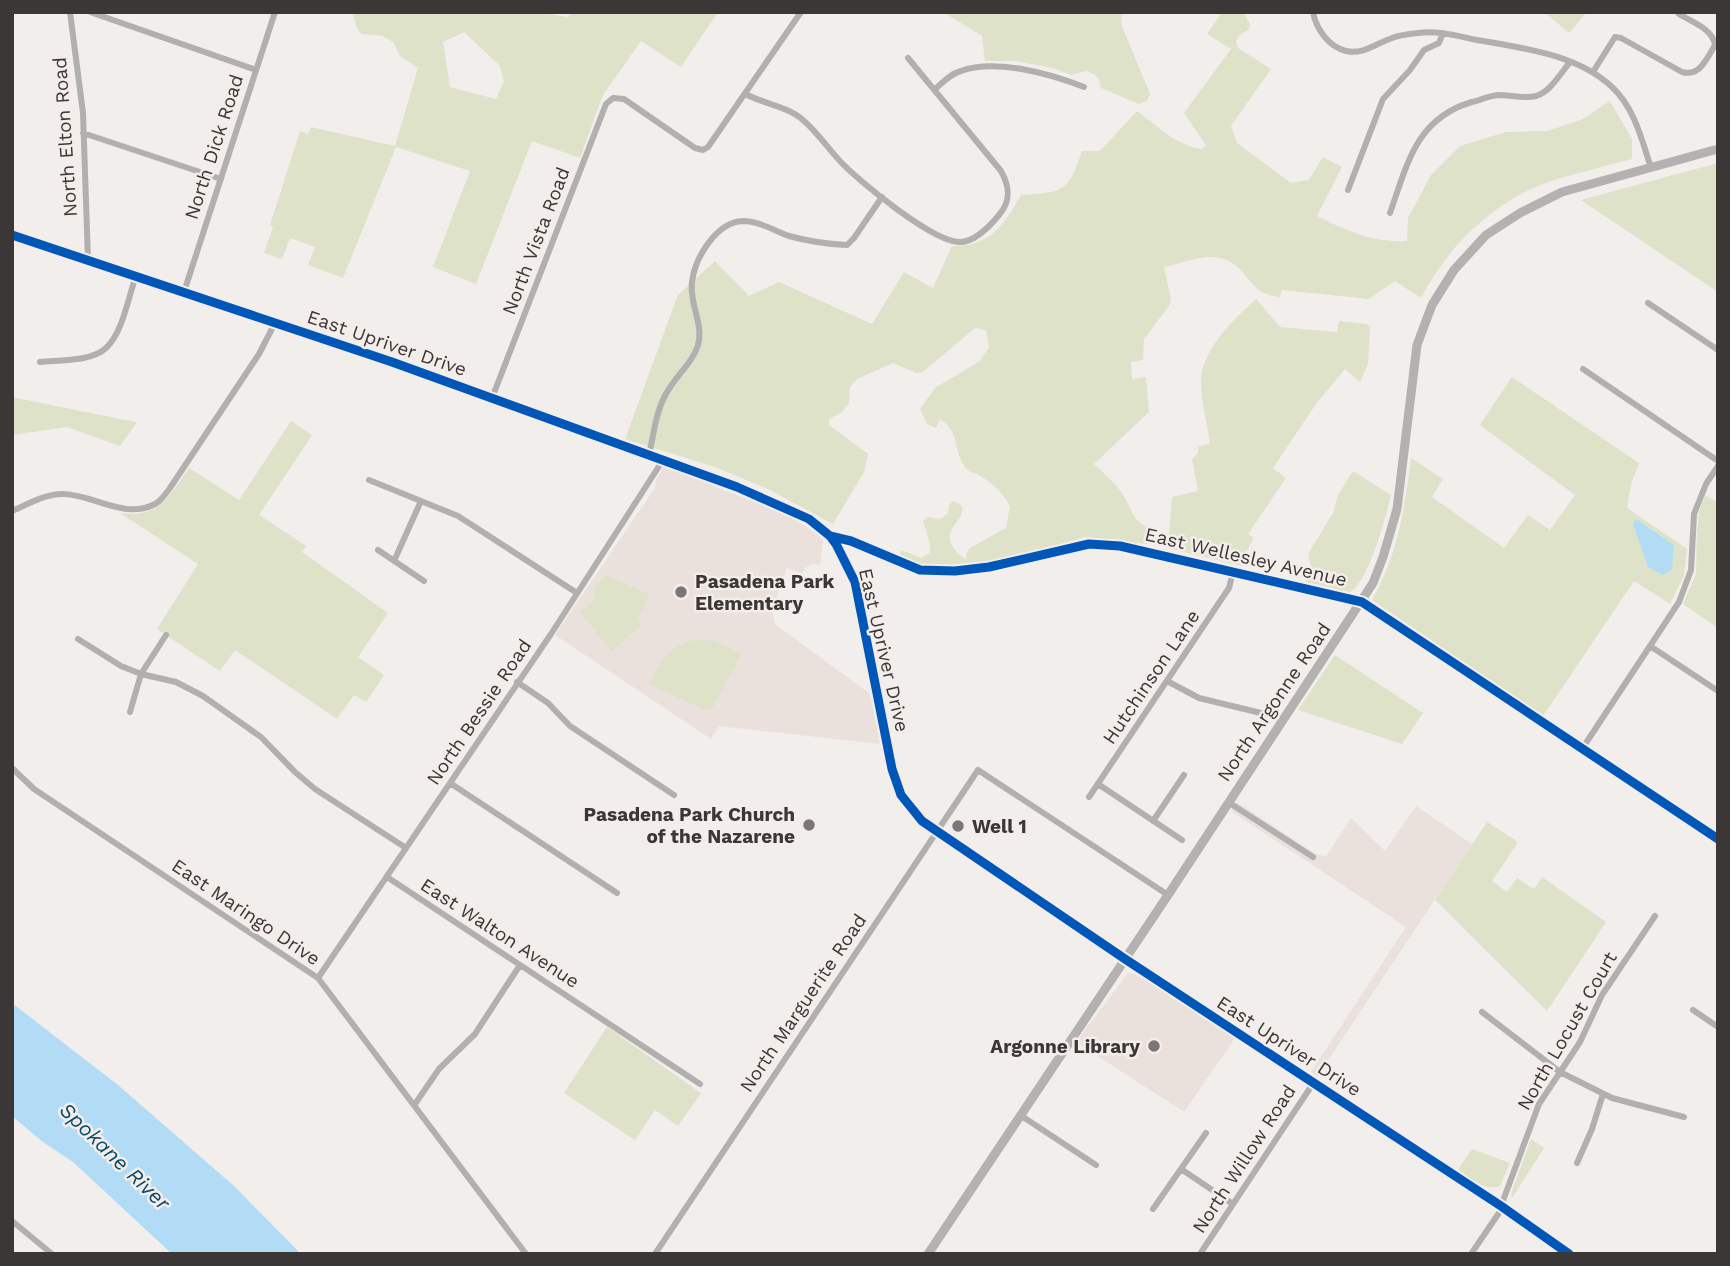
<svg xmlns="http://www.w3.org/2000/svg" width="1730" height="1266" font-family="'Work Sans',sans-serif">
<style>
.built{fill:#eae0dc}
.green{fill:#dde2c8;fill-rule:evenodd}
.water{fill:#b2dcf5}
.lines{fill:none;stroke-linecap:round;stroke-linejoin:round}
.street{stroke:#b1b0af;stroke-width:6}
.secondary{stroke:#b1afae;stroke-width:8}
.primary{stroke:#b4b2b0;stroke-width:9}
.cycleway-casing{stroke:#f4edea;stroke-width:13}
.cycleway{stroke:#0057b8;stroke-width:9}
.poi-dot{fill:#7a7776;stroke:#f4edea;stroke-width:2.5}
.labels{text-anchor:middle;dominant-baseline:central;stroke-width:5;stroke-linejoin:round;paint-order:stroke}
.street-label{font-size:19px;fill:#3a3736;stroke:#f4edea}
.poi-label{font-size:19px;font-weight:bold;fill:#3a3736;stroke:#f4edea;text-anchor:start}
.water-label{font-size:21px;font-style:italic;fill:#074b68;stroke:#f4edea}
</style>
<rect width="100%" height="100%" fill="#f2eeec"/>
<path class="built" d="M 664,466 L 789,516 L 814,532 L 823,540 L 820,565 L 812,564 L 805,568 L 803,574 L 787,568 L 772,611 L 775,624 L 870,694 L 880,744 L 719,726 L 711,739 L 555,635 L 655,488 L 656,480 Z
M 1237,802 L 1314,853 L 1326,857 L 1351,818 L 1385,851 L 1416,806 L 1472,844 L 1317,1077 L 1311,1072 L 1406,927 L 1231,811 Z
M 1128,973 L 1136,974 L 1235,1038 L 1184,1112 L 1076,1042 Z"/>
<path class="green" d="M 352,12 L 536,12 L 567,17 L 574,12 L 718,12 L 681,67 L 641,41 L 603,95 L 580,158 L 532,141 L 476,284 L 433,267 L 470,171 L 396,147 L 343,278 L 308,265 L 315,247 L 290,238 L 282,259 L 264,253 L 273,227 L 270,225 L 300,131 L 308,134 L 311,127 L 395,146 L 418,68 L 400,56 L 393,42 L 383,36 L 362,34 L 357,28 ZM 464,32 L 500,66 L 504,82 L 496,99 L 450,87 L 443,42 Z
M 943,12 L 1121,12 L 1122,26 L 1150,94 L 1147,101 L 1139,104 L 1101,88 L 1099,79 L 1094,74 L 1086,71 L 1071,75 L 1052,68 L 1016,61 L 985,61 L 982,36 Z
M 1222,12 L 1244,13 L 1250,24 L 1249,29 L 1239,36 L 1236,41 L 1238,48 L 1271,69 L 1231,126 L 1237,143 L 1291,183 L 1309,180 L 1323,157 L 1342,167 L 1317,216 C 1347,231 1373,243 1407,241 L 1408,218 L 1431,175 L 1460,146 L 1506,132 L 1548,131 L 1583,119 L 1610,101 L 1632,139 L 1632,159 C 1606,166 1580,172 1554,180 C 1496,199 1449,244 1421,298 L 1395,281 L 1369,299 L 1282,290 L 1280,297 C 1249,294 1251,273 1229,261 C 1211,251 1183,263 1164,267 L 1171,299 L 1169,306 L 1144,339 L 1143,360 L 1131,362 L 1132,379 L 1146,377 L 1149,412 L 1094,464 C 1104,474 1119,486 1125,498 C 1134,514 1132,519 1149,529 L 1147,544 L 1084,537 L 1036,551 L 968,565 L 917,564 L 899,558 L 901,550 L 921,558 L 930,553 L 930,544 L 923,521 L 928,517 L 941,519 L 948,513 L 949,505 L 953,501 L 960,504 L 963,509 C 960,524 942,531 953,547 C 957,553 961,557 967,559 L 966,554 L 970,548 L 1006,528 L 1010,506 C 1002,492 993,483 979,475 C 973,472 969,473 965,467 C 952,448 961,433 940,419 L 936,428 L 927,424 L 920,409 L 935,388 L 980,361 L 989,347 L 986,330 L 975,328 L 923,372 L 916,373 L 893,363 L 857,379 L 850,387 L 849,403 L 842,412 L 829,419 L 829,425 L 868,454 L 864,472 L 833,524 L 770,490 L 718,468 L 625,439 L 678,295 L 715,261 L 749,296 L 779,282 L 872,324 L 904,272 L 933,288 L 952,246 C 989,248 1005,224 1021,195 C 1063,192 1068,193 1082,151 L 1100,151 L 1137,111 C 1156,125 1180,148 1203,149 L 1206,145 L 1184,113 L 1231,49 L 1207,34 Z
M 1544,12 L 1587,12 L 1569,33 Z
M 1718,163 L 1718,292 L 1581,200 Z
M 1256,299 L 1280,327 L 1337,332 L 1339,321 L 1367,324 L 1370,327 L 1368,364 L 1360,382 L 1345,369 L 1316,404 L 1273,468 L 1286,478 L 1248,534 L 1254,538 L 1245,553 L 1241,566 L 1168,548 L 1172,497 L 1198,491 L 1192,459 L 1198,453 L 1198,447 L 1210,443 C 1207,424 1202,404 1201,384 C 1200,351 1233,320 1256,299 Z
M 1512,377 L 1639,463 L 1631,484 L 1627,508 L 1687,549 L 1684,575 L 1670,604 L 1634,581 L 1543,716 L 1372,600 C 1398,555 1405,507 1411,458 L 1443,479 L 1432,497 L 1504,548 L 1528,515 L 1550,530 L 1575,495 L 1480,425 Z
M 12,397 L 125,420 L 137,422 L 120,446 L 67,427 L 12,435 Z
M 291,421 L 312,435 L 259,515 L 306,546 L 302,552 L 388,613 L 358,657 L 384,675 L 366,702 L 354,695 L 337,719 L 235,650 L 220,671 L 157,629 L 198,564 L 120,513 C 127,513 135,515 142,513 C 164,509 177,485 189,468 L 239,500 Z
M 1353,471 L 1391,495 C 1386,516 1368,584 1350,592 L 1306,582 L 1311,568 L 1308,554 L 1333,513 L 1338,495 Z
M 1705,495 L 1718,503 L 1718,628 L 1683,604 L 1696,574 L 1697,531 L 1699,513 Z
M 605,575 L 649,594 L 642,611 L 637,616 L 641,626 L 611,651 L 580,612 L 596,599 L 593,589 Z
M 696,640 L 714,641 L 742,653 L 712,708 L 705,710 L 649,684 C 660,662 671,644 696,640 Z
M 1335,655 L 1423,713 L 1402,744 L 1298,710 Z
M 1487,822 L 1518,842 L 1492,881 L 1507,892 L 1517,878 L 1534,889 L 1542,877 L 1606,922 L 1547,1011 L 1435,900 Z
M 607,1027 L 701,1093 L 678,1126 L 655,1110 L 635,1140 L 564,1093 Z
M 1531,1139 L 1544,1148 L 1512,1198 L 1511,1194 Z
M 1472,1149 L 1510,1163 L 1500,1186 C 1484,1192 1471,1178 1458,1170 Z"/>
<path class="water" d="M 1636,519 L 1674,545 L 1672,569 L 1663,575 L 1648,567 L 1633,524 Z
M 12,1003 L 118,1085 L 234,1186 L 301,1254 L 172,1254 L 73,1162 L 43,1142 L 12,1116 Z"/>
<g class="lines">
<path class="street" d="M 70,12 L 83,113 L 88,260
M 90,12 L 256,70
M 1313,12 C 1316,29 1329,47 1346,51 C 1363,55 1377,43 1392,38 C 1400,35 1410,34 1418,33 C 1437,30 1458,36 1477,40 C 1522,48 1577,54 1612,87 C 1634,107 1642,140 1651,168
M 1593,72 L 1615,37 L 1621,38 L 1682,72 C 1700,77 1707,58 1715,45 C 1713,29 1692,22 1679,14
M 934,90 C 942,83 950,74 961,71 C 995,58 1051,74 1084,87
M 745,94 C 764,104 787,106 803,120 C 817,132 827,147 839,160 C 857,180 935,244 961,242 C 976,241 990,226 999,215 C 1011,201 1010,187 1001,171 L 908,58
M 83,133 L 221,179
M 1348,190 L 1383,99 L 1410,70 L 1424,50 L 1439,43 L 1443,33
M 1390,213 C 1407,165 1416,118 1472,102 C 1480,100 1489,96 1498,95 C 1510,95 1524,99 1536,96 C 1550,92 1561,73 1570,62
M 184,292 L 275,12
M 1648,303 L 1718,350
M 40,362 C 59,360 91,362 106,348 C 123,332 128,298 136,276
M 1583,369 L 1718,461
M 492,398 L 606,104 L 613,98 L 624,99 L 695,148 L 703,150 L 708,147 L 801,12
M 649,455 C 654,433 656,408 669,389 C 678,374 693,362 698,345 C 704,324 689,304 692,282 C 695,258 716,222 743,221 C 759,221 775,231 789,236 C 807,241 828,244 847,245 L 854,238 L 882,197
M 369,480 L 458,516 L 577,593
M 12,511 C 28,504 47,493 64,494 C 94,495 126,520 155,504 C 161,501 166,493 170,488 L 259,354 L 275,323
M 830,536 L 851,541 L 920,570 L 955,571 L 989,567 L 1089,544 L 1120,546 L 1362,602 L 1718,839
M 378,550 L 424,581
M 394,561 L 421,501
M 78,639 L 121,666 L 141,674 L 176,682 L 203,696 L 261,737 L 295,772 L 315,789 L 406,848
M 1650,646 L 1718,691
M 1167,681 L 1199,698 L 1265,714
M 517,682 L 548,703 L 570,726 L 674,795
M 130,712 L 141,674 L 166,635
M 1582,749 L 1679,602 L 1691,570 L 1694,514 L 1706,484 L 1718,466
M 12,768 L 34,789 L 318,978 L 526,1254
M 450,783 L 617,893
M 1098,784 L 1182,840
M 1089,797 L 1229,588 L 1233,572
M 1228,802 L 1313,857
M 1153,821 L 1184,775
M 387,877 L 700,1084
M 318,978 L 551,634 L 663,460
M 1693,1010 L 1718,1027
M 1482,1012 L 1560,1072 L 1612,1098 L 1684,1117
M 415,1104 L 439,1069 L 475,1034 L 520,965
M 1020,1115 L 1096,1165
M 1577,1163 L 1592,1129 L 1603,1094
M 1181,1169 L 1233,1204
M 1501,1206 L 1539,1104 L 1580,1042 L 1602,995 L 1655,916
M 1153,1209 L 1206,1133
M 12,1221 L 52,1254
M 655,1254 L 978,770 L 1168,895
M 1200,1254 L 1314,1082
M 1471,1254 L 1503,1207"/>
<path class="secondary" d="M 12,235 L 392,362 L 737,487 L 809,519 L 830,536 L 836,544 L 855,582 L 892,769 L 901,795 L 922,821 L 1125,959 L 1501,1206 L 1569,1254"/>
<path class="primary" d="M 928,1254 L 1168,895 L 1373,583 L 1383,557 L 1397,509 L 1417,345 L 1432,305 L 1454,270 L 1486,235 L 1520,213 L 1562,192 L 1718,149"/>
<defs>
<path id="cycleway" d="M 12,235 L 392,362 L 737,487 L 809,519 L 830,536 L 836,544 L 855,582 L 892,769 L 901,795 L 922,821 L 1125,959 L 1501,1206 L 1569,1254
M 830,536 L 851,541 L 920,570 L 955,571 L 989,567 L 1089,544 L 1120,546 L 1362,602 L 1718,839"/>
</defs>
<use href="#cycleway" class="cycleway-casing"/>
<use href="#cycleway" class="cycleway"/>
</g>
<g class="poi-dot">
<circle cx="681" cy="592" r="7"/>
<circle cx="809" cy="825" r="7"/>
<circle cx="958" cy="826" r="7"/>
<circle cx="1154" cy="1046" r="7"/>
</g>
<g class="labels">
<g class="street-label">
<text transform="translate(65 137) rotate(-94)">North Elton Road</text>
<text transform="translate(214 147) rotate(-72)">North Dick Road</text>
<text transform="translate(536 241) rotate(-69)">North Vista Road</text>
<text transform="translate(387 343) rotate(19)">East Upriver Drive</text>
<text transform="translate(1246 557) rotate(13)">East Wellesley Avenue</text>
<text transform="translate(884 650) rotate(77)">East Upriver Drive</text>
<text transform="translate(1151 677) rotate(-56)">Hutchinson Lane</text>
<text transform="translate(1274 702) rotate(-56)">North Argonne Road</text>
<text transform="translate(479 712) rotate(-56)">North Bessie Road</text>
<text transform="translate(246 912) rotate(34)">East Maringo Drive</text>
<text transform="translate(500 933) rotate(33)">East Walton Avenue</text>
<text transform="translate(803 1003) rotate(-56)">North Marguerite Road</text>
<text transform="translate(1567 1031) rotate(-60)">North Locust Court</text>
<text transform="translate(1289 1046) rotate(33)">East Upriver Drive</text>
<text transform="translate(1244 1159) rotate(-57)">North Willow Road</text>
</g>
<g class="poi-label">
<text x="695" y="581">Pasadena Park<tspan x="695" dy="22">Elementary</tspan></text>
<text x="795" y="814" text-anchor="end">Pasadena Park Church<tspan x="795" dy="22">of the Nazarene</tspan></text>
<text x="972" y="826">Well 1</text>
<text x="1140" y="1046" text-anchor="end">Argonne Library</text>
</g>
<g class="water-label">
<text transform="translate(115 1156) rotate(44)">Spokane River</text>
</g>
</g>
<rect width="1730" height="1266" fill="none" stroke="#3a3736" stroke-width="28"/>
</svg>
